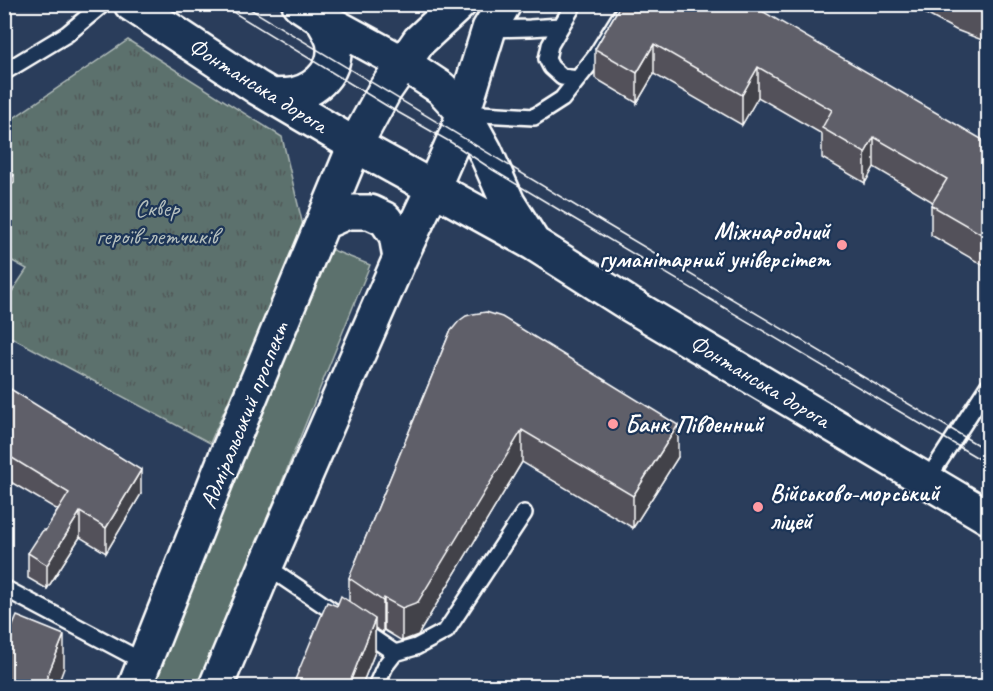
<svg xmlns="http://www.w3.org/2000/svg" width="993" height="691" font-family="Caveat,sans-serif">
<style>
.green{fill:#5b716d;stroke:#adb8b6;stroke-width:1.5}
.park{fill:url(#park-tufts);stroke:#adb8b6;stroke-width:1.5}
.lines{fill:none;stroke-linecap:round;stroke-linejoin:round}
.service-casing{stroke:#fff;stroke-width:20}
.secondary-casing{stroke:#fff;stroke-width:38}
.service{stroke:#1d3557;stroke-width:15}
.secondary{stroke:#1d3557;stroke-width:33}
.tram{stroke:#fff;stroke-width:1.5}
.wall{fill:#52515a;stroke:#fff;stroke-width:1.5}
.shaded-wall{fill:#42424a;stroke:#fff;stroke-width:1.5}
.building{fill:#5f5e69;stroke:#fff;stroke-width:1.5}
.poi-dot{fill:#ff9aa2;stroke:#1d3557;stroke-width:2}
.labels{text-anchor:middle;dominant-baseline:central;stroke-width:4.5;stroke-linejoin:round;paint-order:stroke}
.street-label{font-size:24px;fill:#fff;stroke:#1d3557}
.park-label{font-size:24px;fill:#b5bfbd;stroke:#1d3557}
.poi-label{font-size:24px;font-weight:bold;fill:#fff;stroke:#1d3557;text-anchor:start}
</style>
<defs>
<pattern id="park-tufts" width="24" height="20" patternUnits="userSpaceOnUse" patternTransform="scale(1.5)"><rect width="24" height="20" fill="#5b716d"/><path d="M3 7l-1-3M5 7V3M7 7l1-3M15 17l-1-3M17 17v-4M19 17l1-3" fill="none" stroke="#515958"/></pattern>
</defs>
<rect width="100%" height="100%" fill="#2a3d5b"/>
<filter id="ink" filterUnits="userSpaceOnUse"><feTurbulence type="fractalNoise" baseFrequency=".0167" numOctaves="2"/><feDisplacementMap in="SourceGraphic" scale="12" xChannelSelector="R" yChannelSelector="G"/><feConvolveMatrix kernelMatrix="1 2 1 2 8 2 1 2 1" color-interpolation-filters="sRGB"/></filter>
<g filter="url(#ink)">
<path class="green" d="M 325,247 L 370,265 L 199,686 L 146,686 Z"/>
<path class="park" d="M 128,40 L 282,137 L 304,230 L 210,443 L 5,334 L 5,302 L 27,269 L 5,257 L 5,124 Z"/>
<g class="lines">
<defs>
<path id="service" d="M 574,4 L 550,45 L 547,59 L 551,67 L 562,77 L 578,79
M 489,29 L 530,28 L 560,26
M 4,72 L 67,34 L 103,4
M 464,113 L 534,117 L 562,99 L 595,57 L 628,4
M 927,480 L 988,386
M 266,566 L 395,653
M 4,588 L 144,662
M 376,686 L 385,666 L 395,653 L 416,647 L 446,631 L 524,513"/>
<path id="secondary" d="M 131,4 L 258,88 L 355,145 L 533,243 L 629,304 L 988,517
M 299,4 L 322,19 L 403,63 L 441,88 L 464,113 L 485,151 L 508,203 L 532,241
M 273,96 C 280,95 289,96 296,94 C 320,88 339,66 333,41 C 331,34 326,26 322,19
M 324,222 L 347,212 L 370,212 L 385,219 L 396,235 L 400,258
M 135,686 L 224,461 L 355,145 L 385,90 L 419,41 L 459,4
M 216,686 L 266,566 L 400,258 L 433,188 L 457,133 L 489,29 L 504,4"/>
</defs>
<use href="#service" class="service-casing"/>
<use href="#secondary" class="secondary-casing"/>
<use href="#service" class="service"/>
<use href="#secondary" class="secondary"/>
<path class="tram" d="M 220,4 L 387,106 L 452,143 L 493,170 L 561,211 L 988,464
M 242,4 L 604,223 L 988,451"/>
</g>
<path class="wall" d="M 621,4 L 988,143 L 988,268 L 931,235 L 931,205 L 933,202 L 874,167 L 865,183 L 822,158 L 822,134 L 758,97 L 742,125 L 654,74 L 637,103 L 595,78 L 595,49 Z
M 926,4 L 988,4 L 988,39 L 982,40 L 956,30 L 926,14 Z
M 450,332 L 678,457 L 633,528 L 522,462 L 418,635 L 402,641 L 384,630 L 383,633 L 375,628 L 375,652 L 361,687 L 292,687 L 337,606 L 349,601 L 349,578 Z
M 4,385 L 141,494 L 106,553 L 80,537 L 47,589 L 28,578 L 28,553 L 45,531 L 58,510 L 4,478 Z"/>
<path class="shaded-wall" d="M 654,44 L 654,74 L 637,103 L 637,73 Z
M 758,67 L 758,97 L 742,125 L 742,95 Z
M 874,137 L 874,167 L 865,183 L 865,153 Z
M 14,175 L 14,183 L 4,190 L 4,182 Z
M 678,425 L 678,457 L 633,528 L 633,496 Z
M 522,430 L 522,462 L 418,635 L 402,641 L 402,608 Z
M 141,470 L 141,494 L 106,553 L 106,528 Z
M 80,512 L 80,537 L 47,589 L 47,565 Z
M 384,598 L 384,630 L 383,633 L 383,601 Z
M 375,619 L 375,652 L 361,687 L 348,687 Z
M 64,635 L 64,668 L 57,687 L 43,687 Z"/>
<path class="building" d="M 621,4 L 750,4 L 988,143 L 988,238 L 931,205 L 947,179 L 874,137 L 865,153 L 822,128 L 832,110 L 758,67 L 742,95 L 654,44 L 637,73 L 595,49 Z
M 967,4 L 988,4 L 988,10 L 982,10 Z
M 4,161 L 14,175 L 4,182 Z
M 486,312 L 502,317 L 678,425 L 633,496 L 522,430 L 418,602 L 402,608 L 384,598 L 383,601 L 349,578 L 450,332 L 459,321 L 466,316 L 473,314 Z
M 4,385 L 141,470 L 106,528 L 80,512 L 47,565 L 28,553 L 43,530 L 45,531 L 69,493 L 4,453 Z
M 341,596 L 375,619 L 348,687 L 292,687 L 327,602 L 337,606 Z
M 17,616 L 64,635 L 43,687 L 4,687 L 4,647 Z"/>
</g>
<g class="poi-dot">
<circle cx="842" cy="245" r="6"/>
<circle cx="613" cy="424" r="6"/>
<circle cx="758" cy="507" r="6"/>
</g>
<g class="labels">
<g class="street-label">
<text transform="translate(258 85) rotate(32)">Фонтанська дорога</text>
<text transform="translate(760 381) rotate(31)">Фонтанська дорога</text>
<text transform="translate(244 415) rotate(-68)">Адміральський проспект</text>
</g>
<g class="park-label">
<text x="157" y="208">Сквер<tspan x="157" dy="28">героїв-летчиків</tspan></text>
</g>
<g class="poi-label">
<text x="830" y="231" text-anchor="end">Міжнародний<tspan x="830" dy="28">гуманітарний універсітет</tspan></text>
<text x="625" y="424">Банк Південний</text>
<text x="770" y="493">Військово-морський<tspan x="770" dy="28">ліцей</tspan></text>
</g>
</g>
<rect width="993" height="691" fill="none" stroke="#1d3557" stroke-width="24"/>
<rect x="12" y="12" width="969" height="667" fill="none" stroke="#fff" stroke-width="2" filter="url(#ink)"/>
</svg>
